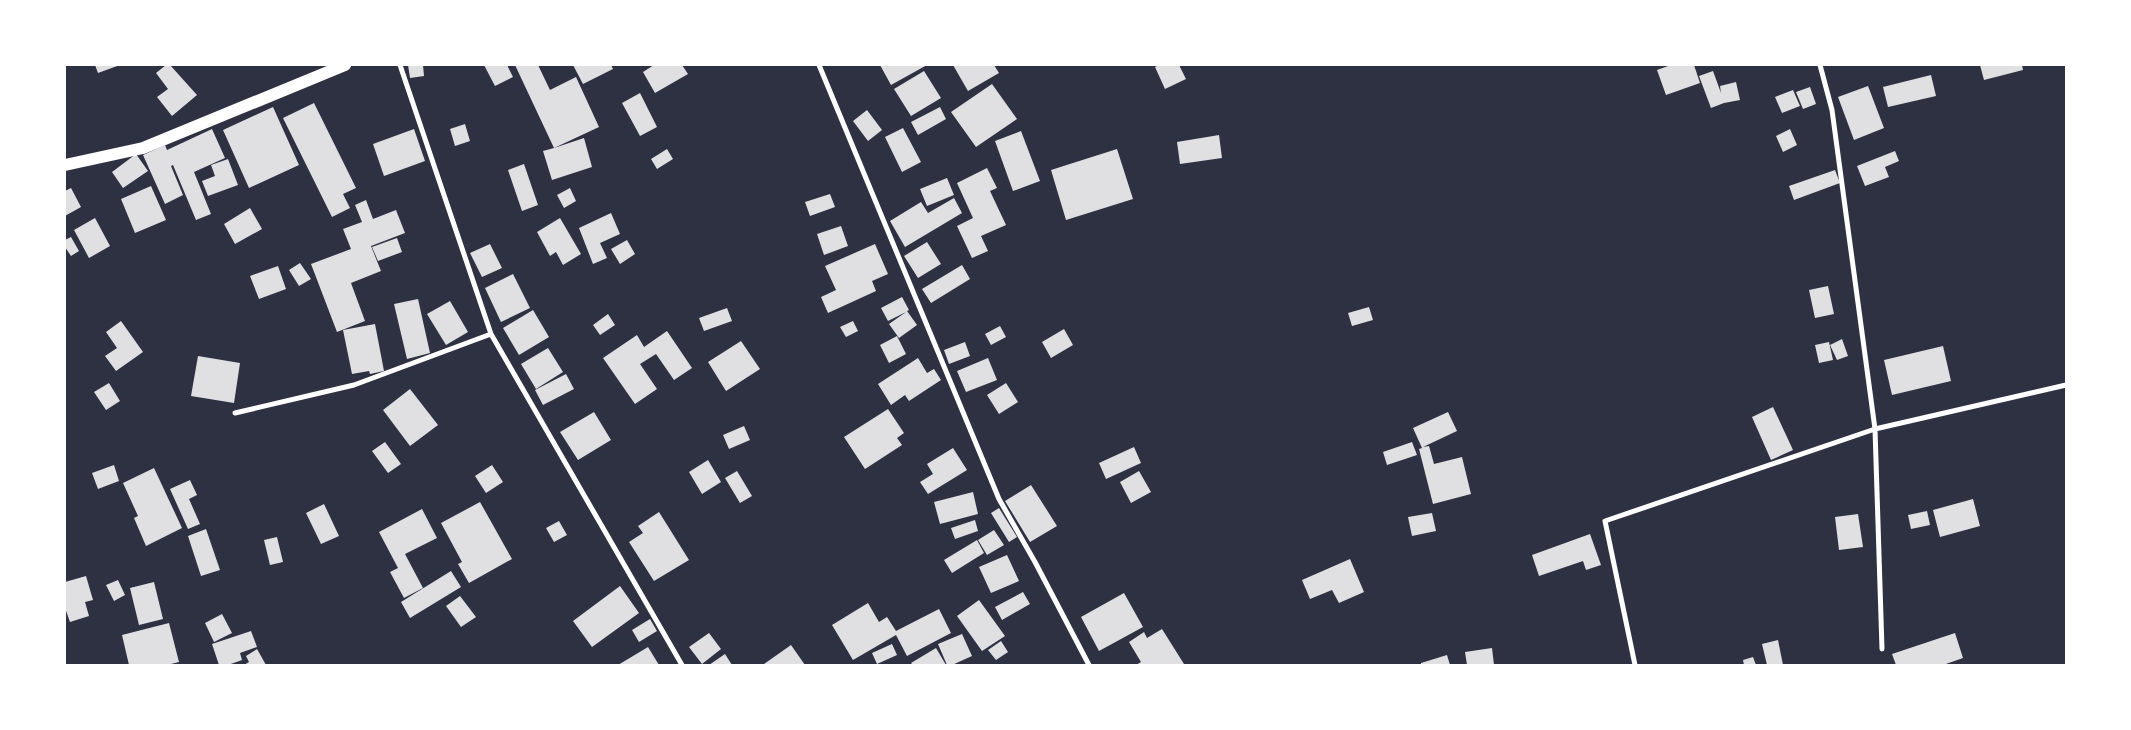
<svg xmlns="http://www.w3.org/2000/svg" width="2131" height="730" font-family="Lato,sans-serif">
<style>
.building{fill:#e0e0e3}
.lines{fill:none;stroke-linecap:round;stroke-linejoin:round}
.minor{stroke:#fff;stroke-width:5}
.primary{stroke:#fff;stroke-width:12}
</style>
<rect width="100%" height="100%" fill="#2d3142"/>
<path class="building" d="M 95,65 L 120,65 L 98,73 Z
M 166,65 L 170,65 L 197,95 L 172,116 L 157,97 L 168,89 L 156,73 Z
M 408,65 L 423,65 L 424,76 L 410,78 Z
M 484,65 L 507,65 L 513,77 L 495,86 Z
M 515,65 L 538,65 L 550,90 L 576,77 L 599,127 L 554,148 L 584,138 L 592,167 L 552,180 L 543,151 L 554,148 Z
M 573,65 L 611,65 L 613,69 L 583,84 Z
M 654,65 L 682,65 L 688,74 L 655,93 L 643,72 Z
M 880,65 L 927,65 L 891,85 Z
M 953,65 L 994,65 L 999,73 L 968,91 Z
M 1159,65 L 1179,65 L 1186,79 L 1165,89 L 1155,67 Z
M 1671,65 L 1694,65 L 1700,83 L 1666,95 L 1657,70 Z
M 1980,65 L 2022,65 L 2023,70 L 1984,80 Z
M 924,71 L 941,98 L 911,116 L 894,89 Z
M 1713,71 L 1721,93 L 1720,86 L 1736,82 L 1740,100 L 1724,103 L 1711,108 L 1699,76 Z
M 1931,75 L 1936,96 L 1888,107 L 1883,87 Z
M 992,84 L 1017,119 L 976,147 L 951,112 Z
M 1868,86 L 1884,128 L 1854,140 L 1838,97 Z
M 1810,87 L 1816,104 L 1803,109 L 1796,92 Z
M 1793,90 L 1800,106 L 1782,113 L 1775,97 Z
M 640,93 L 657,127 L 640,136 L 622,103 Z
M 314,103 L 356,188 L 343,194 L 350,208 L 332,217 L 283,118 Z
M 273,107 L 299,165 L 249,188 L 223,130 Z
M 940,107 L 946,119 L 918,135 L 911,122 Z
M 867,110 L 882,130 L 868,141 L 853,121 Z
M 465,124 L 470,141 L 455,146 L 450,129 Z
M 903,128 L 921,162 L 902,172 L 885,137 Z
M 212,129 L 225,158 L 194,172 L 211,214 L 196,220 L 173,165 L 171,166 L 183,195 L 165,204 L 143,155 L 165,145 L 167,150 Z
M 414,129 L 425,161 L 384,176 L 373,144 Z
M 1790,129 L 1797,145 L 1783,152 L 1776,136 Z
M 1021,131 L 1040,181 L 1013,191 L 995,141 Z
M 1219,135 L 1222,158 L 1180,164 L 1177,142 Z
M 667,149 L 673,159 L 657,169 L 651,159 Z
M 1117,149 L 1133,199 L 1066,220 L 1051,170 Z
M 1895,151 L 1899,161 L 1885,167 L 1889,177 L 1865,186 L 1857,166 Z
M 136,154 L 148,171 L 123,188 L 112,172 Z
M 228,159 L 238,185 L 208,196 L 202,181 L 215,176 L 211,165 Z
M 524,164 L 538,205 L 522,211 L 508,170 Z
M 987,168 L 997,188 L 990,191 L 1006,225 L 981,236 L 988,251 L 972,258 L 957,226 L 973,218 L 957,183 Z
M 1835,170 L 1840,183 L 1794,200 L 1789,186 Z
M 947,178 L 954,195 L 927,206 L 920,189 Z
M 151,186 L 166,220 L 135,233 L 121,199 Z
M 71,188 L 81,207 L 65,216 L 65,191 Z
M 570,188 L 576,201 L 564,208 L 557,195 Z
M 830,194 L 835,207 L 810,216 L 805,202 Z
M 954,198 L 962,213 L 905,247 L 890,221 L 921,202 L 928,213 Z
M 366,200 L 373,219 L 396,210 L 405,233 L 371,246 L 381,271 L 351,283 L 365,321 L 337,332 L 311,264 L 351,249 L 343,229 L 362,222 L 355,205 Z
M 250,208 L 262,229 L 235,244 L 224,224 Z
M 611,213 L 620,234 L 600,243 L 607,258 L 593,264 L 579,228 Z
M 95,218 L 110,246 L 89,258 L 74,230 Z
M 560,218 L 581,254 L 563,265 L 556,252 L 550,256 L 537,232 Z
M 841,226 L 848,246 L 824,255 L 817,234 Z
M 71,237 L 79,251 L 71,256 L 65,247 L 65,240 Z
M 397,238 L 402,252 L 378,261 L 372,247 Z
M 627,240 L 635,254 L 620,264 L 611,249 Z
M 927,242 L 941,264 L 918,278 L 904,256 Z
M 490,244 L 502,268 L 482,277 L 470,253 Z
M 875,244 L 888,274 L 872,281 L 876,291 L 828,313 L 821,297 L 836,290 L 825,266 Z
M 300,263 L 311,279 L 299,286 L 289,270 Z
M 962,265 L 970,279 L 931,303 L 922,289 Z
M 278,266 L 286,289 L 259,299 L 250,276 Z
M 513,274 L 530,308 L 501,322 L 485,288 Z
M 1828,286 L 1834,314 L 1815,318 L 1809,290 Z
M 902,297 L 909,310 L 907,311 L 917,325 L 899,338 L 889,324 L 906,312 L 888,321 L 881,308 Z
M 418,299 L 430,353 L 407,359 L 394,304 Z
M 450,301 L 468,332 L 446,345 L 427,314 Z
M 1369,307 L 1373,320 L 1352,326 L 1348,313 Z
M 727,308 L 732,321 L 704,331 L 699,318 Z
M 533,310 L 549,337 L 519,355 L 503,328 Z
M 608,314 L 615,325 L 600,335 L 593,325 Z
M 121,321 L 143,352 L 116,371 L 105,356 L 117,348 L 106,332 Z
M 853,321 L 858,331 L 846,337 L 840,327 Z
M 375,324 L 384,371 L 370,374 L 369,371 L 352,374 L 343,330 Z
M 1000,326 L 1006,337 L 991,345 L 985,334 Z
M 1064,329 L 1073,345 L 1051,358 L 1042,342 Z
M 667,331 L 692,368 L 674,380 L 656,354 L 640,364 L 657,389 L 635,404 L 603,358 L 637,335 L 644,347 Z
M 897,336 L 906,354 L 889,363 L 880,345 Z
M 1842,339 L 1848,356 L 1837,360 L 1830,345 Z
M 741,341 L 760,369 L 726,391 L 708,362 Z
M 965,342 L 970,356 L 949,364 L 944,350 Z
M 1829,342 L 1833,360 L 1819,363 L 1815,345 Z
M 1943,346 L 1951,381 L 1892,395 L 1884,360 Z
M 548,348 L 563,372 L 536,389 L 521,364 Z
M 198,356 L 240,363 L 234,403 L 191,396 Z
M 918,358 L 927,373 L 934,369 L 941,380 L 909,401 L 905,395 L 891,405 L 878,384 Z
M 988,358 L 997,380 L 966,392 L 957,371 Z
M 566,374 L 574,389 L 543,405 L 535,390 Z
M 109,383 L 120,401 L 106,410 L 94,392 Z
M 1006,383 L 1018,402 L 999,414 L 987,395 Z
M 410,389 L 438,425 L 410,446 L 383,410 Z
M 1773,407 L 1793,450 L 1771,460 L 1752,417 Z
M 888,409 L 904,433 L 897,438 L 902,445 L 865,469 L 844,437 Z
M 594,412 L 611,440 L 578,460 L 560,432 Z
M 1448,412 L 1457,431 L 1423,447 L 1429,446 L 1434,464 L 1462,457 L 1471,494 L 1433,504 L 1419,449 L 1422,448 L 1413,428 Z
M 744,426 L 750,440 L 729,449 L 723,435 Z
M 385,442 L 401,464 L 388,473 L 372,451 Z
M 1412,442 L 1417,455 L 1387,465 L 1383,452 Z
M 1134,447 L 1141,463 L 1106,479 L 1099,463 Z
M 953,448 L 967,470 L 928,494 L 920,482 L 933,474 L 927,464 Z
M 708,460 L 721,482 L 702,494 L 689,472 Z
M 114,465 L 119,481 L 98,489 L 92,473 Z
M 492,465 L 503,482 L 486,493 L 475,476 Z
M 154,468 L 182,528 L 146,546 L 134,518 L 138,516 L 123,483 Z
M 737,471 L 752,496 L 740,503 L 725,478 Z
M 1139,471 L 1151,492 L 1131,503 L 1120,482 Z
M 190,480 L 197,495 L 189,499 L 200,524 L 188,529 L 170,489 Z
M 1031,485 L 1057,526 L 1030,542 L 1005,501 Z
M 973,492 L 978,514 L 940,524 L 934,502 Z
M 1973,499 L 1980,526 L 1940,537 L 1933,510 Z
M 480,502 L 512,559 L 469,583 L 458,564 L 462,562 L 441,523 Z
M 324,504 L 339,536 L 321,544 L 306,513 Z
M 999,508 L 1017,537 L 1009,542 L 991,513 Z
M 422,509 L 437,538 L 405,554 L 423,588 L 404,598 L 390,572 L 398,568 L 379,532 Z
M 1927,511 L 1930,525 L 1911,529 L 1908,515 Z
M 659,512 L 689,560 L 654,581 L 629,542 L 643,533 L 638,526 Z
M 1432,513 L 1436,531 L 1412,536 L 1408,517 Z
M 1858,514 L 1863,547 L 1839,550 L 1835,517 Z
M 975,520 L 978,531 L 955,539 L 951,528 Z
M 559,521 L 567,535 L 554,542 L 546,528 Z
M 206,529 L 220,570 L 201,576 L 188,536 Z
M 994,530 L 1004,545 L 987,555 L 978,540 Z
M 1590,534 L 1601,565 L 1586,570 L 1583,561 L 1539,576 L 1532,555 Z
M 277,537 L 283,562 L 270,565 L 264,540 Z
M 977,540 L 984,553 L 952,573 L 944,560 Z
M 1007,555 L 1019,581 L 991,593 L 979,567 Z
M 1350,559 L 1364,592 L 1339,603 L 1332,590 L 1310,599 L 1302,580 Z
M 451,571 L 461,587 L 410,618 L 401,602 Z
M 86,576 L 93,600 L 85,602 L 89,616 L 70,622 L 65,608 L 65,582 Z
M 118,580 L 125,595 L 114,601 L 106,585 Z
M 154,582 L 163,619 L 139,625 L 130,588 Z
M 620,586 L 639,613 L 592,647 L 573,621 Z
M 1023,592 L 1030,604 L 1002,620 L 995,607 Z
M 1124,593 L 1143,627 L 1099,651 L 1081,617 Z
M 460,596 L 476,617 L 461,627 L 446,606 Z
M 979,600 L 1005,636 L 982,651 L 957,616 Z
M 868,603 L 879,622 L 887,617 L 896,631 L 939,609 L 951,633 L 907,656 L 896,635 L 853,660 L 832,625 Z
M 222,614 L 232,633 L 214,642 L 205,623 Z
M 650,619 L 657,631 L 639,642 L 632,630 Z
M 169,623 L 179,662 L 167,665 L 129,665 L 122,635 Z
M 1162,629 L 1184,664 L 1136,665 L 1141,662 L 1129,642 L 1144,632 L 1147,638 Z
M 251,631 L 257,647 L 240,653 L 242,660 L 228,665 L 219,665 L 212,644 Z
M 709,633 L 721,649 L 702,664 L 689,647 Z
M 1955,633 L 1963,658 L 1943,665 L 1896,665 L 1892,654 Z
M 962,634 L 972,656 L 952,665 L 947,665 L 938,644 Z
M 1778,640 L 1783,665 L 1767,665 L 1762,644 Z
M 1001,641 L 1008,652 L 996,660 L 988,650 Z
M 892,644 L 897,655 L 877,664 L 872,653 Z
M 791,645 L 805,665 L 765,665 L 764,664 Z
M 648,647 L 659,665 L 618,665 Z
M 936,648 L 946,665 L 913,665 L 911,663 Z
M 1492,648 L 1494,665 L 1467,665 L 1465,652 Z
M 257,649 L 266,665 L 244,665 L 249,662 L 246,656 Z
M 725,654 L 732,665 L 709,665 Z
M 1447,655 L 1450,665 L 1421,665 L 1421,663 Z
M 1753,657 L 1756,665 L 1744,665 L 1743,660 Z"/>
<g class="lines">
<path class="minor" d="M 400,65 L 491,334 L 682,665
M 819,65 L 999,499 L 1035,562 L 1089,665
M 1820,65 L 1832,110 L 1875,429 L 1882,649
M 235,413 L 354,385 L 491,334
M 1635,665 L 1605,521 L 1875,429 L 2066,385"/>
<path class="primary" d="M 65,165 L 143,148 L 345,65"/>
</g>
<rect width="2131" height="730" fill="none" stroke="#ffffff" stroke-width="132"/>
</svg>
